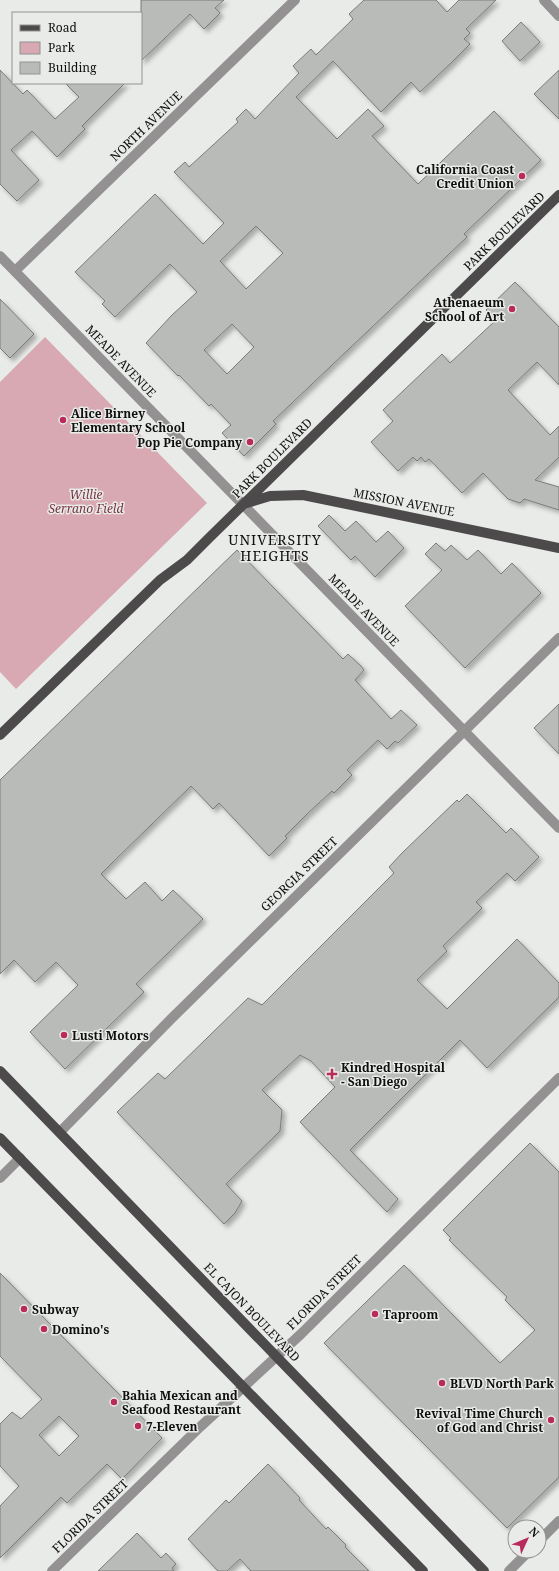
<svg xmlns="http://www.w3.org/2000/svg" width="559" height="1571" font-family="'Noto Serif',serif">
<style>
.green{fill:#d8a9b2}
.building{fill:#b9bbb9;stroke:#7a7c79;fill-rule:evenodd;filter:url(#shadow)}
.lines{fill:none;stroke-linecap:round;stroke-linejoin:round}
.minor{stroke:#939191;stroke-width:10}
.major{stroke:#4c4a4a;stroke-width:10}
.poi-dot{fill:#b92b5c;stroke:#e9ebe8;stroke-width:1.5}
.labels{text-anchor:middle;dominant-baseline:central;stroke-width:3;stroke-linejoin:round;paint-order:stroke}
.street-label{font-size:12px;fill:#0e0f0e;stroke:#e9ebe8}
.poi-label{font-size:12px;font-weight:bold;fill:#0e0f0e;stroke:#e9ebe8;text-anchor:start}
.park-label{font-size:12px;font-style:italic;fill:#783446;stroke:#e9ebe8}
.quarter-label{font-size:14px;letter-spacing:1px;fill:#0e0f0e;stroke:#e9ebe8}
</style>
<defs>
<filter id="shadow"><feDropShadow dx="3.5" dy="3.5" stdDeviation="2" flood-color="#0004"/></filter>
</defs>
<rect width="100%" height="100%" fill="#e9ebe8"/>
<path class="green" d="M 45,337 L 207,503 L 16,689 L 0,672 L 0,382 Z"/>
<path class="building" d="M 141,0 L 224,0 L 215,8 L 220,13 L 204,29 L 190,14 L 141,61 Z
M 364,0 L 436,0 L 447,12 L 459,0 L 496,0 L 466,29 L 470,33 L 464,39 L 470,44 L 450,64 L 420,92 L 411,82 L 381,112 L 333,61 L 296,97 L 337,139 L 368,109 L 384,126 L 372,136 L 418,184 L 494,111 L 541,160 L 464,234 L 467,237 L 273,421 L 276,424 L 244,456 L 222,433 L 231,425 L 211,404 L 209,406 L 179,375 L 178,376 L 146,343 L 172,315 L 197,292 L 170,264 L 115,317 L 102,304 L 105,301 L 75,272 L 155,194 L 203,244 L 224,223 L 174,172 L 185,162 L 189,167 L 238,122 L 236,119 L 246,109 L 255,119 L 299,73 L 293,66 L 311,49 L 316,55 L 353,19 L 349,14 ZM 256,226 L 283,253 L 246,289 L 220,261 ZM 232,324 L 254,347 L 227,374 L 204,350 Z
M 521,22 L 540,42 L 520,61 L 502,41 Z
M 0,70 L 23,94 L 27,90 L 55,119 L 79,97 L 65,83 L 125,83 L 82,126 L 85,129 L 57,157 L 32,131 L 11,150 L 39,180 L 17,201 L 0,184 Z
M 559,70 L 559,119 L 534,94 Z
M 515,282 L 559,327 L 559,385 L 537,362 L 508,390 L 550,435 L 559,426 L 559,457 L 535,480 L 559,487 L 559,510 L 524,499 L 520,503 L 508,499 L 483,473 L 462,493 L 429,459 L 425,462 L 421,457 L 417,461 L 413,457 L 398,471 L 371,442 L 393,421 L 383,410 L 442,354 L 450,363 L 496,320 L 486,310 Z
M 0,299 L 34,334 L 10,358 L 0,348 Z
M 329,515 L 345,531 L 356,521 L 376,542 L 388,531 L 404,548 L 375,577 L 355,556 L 351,560 L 318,526 Z
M 436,543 L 445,551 L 451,545 L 467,560 L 478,550 L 501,574 L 512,563 L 541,593 L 465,668 L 405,606 L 442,570 L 425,554 Z
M 237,550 L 343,659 L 348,654 L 361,666 L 364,670 L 355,680 L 391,719 L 401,710 L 417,725 L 398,743 L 395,741 L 387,749 L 378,740 L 347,770 L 352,775 L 334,793 L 332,791 L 307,814 L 285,836 L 287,838 L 269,856 L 219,803 L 213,809 L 191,786 L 113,862 L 101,874 L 126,899 L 145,882 L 162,901 L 173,890 L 203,919 L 136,984 L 144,992 L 65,1069 L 30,1032 L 78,985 L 56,962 L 35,982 L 14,960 L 0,974 L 0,780 Z
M 559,704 L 559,754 L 534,728 Z
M 467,794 L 506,833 L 511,828 L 539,857 L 515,881 L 507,873 L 476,902 L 482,908 L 443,946 L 447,951 L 417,980 L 447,1009 L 517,939 L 559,983 L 559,997 L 487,1068 L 460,1040 L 350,1150 L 398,1199 L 387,1212 L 300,1122 L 335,1087 L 311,1061 L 300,1055 L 262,1090 L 282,1110 L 280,1131 L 226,1184 L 242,1201 L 235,1213 L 224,1224 L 117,1112 L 158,1073 L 165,1079 L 248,998 L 262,1005 L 394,873 L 389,867 L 402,853 L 457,800 L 459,802 Z
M 530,1143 L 559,1172 L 559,1477 L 507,1528 L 324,1343 L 404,1265 L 500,1363 L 535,1330 L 505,1300 L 507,1297 L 449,1240 L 451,1238 L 443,1230 Z
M 0,1273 L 162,1438 L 122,1479 L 107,1464 L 67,1503 L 61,1497 L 0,1558 L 0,1506 L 19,1486 L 0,1466 L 0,1424 L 12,1412 L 21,1419 L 42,1399 L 0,1356 ZM 59,1416 L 79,1436 L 59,1456 L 39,1435 Z
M 268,1464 L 300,1498 L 299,1500 L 326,1529 L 328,1527 L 346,1545 L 345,1547 L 369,1571 L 251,1571 L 240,1559 L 227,1571 L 218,1571 L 188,1539 L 226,1500 L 229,1503 Z
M 137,1533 L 161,1558 L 166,1553 L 176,1564 L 172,1568 L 174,1571 L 98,1571 Z"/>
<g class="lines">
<path class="minor" d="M 544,0 L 559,16
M 0,256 L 559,828
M 15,271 L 295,0
M 60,1132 L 172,1018 L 559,638
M 0,1178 L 20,1158
M 539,1541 L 559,1521
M 52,1571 L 200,1427 L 301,1334 L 559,1078
M 509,1571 L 529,1551"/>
<path class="major" d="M 247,503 L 270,496 L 303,495 L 559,548
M 0,735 L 160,580 L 187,560 L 210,537 L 559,195
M 0,1071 L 484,1571
M 0,1138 L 423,1571"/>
</g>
<g class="poi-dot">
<circle cx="522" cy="176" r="4"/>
<circle cx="512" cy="309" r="4"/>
<circle cx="63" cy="420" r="4"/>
<circle cx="250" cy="442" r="4"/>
<circle cx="64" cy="1035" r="4"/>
<path d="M330 1068h4v4h4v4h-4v4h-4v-4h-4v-4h4z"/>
<circle cx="24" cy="1309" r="4"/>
<circle cx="375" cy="1314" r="4"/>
<circle cx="44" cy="1329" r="4"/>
<circle cx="442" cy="1383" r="4"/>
<circle cx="114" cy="1402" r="4"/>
<circle cx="551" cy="1420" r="4"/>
<circle cx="138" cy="1426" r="4"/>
</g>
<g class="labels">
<g class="street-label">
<text transform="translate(146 126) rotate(-44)">NORTH AVENUE</text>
<text transform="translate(504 231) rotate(-44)">PARK BOULEVARD</text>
<text transform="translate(121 361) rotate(46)">MEADE AVENUE</text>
<text transform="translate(272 458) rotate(-45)">PARK BOULEVARD</text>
<text transform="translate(404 502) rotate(11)">MISSION AVENUE</text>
<text transform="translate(364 610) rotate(46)">MEADE AVENUE</text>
<text transform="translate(299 874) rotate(-44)">GEORGIA STREET</text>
<text transform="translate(324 1292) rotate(-45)">FLORIDA STREET</text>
<text transform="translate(252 1312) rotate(46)">EL CAJON BOULEVARD</text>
<text transform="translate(90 1516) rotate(-44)">FLORIDA STREET</text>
</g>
<g class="poi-label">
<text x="514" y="169" text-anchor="end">California Coast<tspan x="514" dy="14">Credit Union</tspan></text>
<text x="504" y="302" text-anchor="end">Athenaeum<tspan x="504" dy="14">School of Art</tspan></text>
<text x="71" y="413">Alice Birney<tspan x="71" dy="14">Elementary School</tspan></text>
<text x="242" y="442" text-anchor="end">Pop Pie Company</text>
<text x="72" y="1035">Lusti Motors</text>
<text x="341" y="1067">Kindred Hospital<tspan x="341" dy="14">- San Diego</tspan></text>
<text x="32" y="1309">Subway</text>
<text x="383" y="1314">Taproom</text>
<text x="52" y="1329">Domino's</text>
<text x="450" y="1383">BLVD North Park</text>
<text x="122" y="1395">Bahia Mexican and<tspan x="122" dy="14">Seafood Restaurant</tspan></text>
<text x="543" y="1413" text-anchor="end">Revival Time Church<tspan x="543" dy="14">of God and Christ</tspan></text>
<text x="146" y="1426">7-Eleven</text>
</g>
<g class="park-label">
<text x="86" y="494">Willie<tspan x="86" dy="14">Serrano Field</tspan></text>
</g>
<g class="quarter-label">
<text x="275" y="539">UNIVERSITY<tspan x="275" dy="16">HEIGHTS</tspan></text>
</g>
</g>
<rect x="12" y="12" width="130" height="72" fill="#e9ebe8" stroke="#919391"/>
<rect x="20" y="25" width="20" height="6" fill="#4c4a4a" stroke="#919391"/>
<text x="48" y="32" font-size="12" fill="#0e0f0e">Road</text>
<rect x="20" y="42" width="20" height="12" fill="#d8a9b2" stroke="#919391"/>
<text x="48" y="52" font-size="12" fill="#0e0f0e">Park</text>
<rect x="20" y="62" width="20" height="12" fill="#b9bbb9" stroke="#919391"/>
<text x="48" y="72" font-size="12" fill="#0e0f0e">Building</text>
<g transform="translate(527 1539) rotate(46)"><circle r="19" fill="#e9ebe8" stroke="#919391"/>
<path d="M0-3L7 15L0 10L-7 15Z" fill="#b92b5c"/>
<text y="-6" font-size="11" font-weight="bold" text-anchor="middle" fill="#0e0f0e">N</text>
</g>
</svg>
